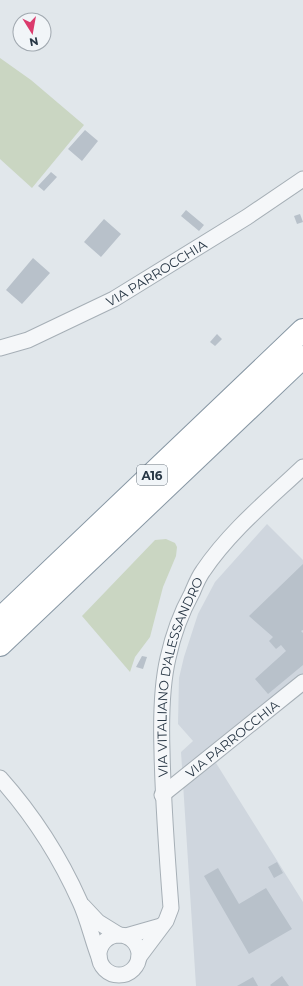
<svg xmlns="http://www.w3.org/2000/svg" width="303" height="986" font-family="Montserrat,sans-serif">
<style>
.built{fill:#cfd6de}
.green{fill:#cad6c2}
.building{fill:#b8c1ca}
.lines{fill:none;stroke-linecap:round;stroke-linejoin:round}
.minor-casing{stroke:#a6afb6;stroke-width:17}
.highway-casing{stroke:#8797a4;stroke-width:24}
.minor{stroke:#f5f7f9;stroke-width:15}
.highway{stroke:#fff;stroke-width:22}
.labels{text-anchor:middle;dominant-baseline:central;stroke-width:3;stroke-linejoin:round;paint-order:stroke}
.shield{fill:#f1f5f8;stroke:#64707b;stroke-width:1}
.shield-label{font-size:12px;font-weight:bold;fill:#283745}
.street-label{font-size:13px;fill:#283745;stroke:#f1f5f8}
</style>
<rect width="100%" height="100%" fill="#e1e7eb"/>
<path class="built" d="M 267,524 L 303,560 L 303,690 L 216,763 L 303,902 L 303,986 L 196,986 L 181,752 L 193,741 L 178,724 L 179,678 L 184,657 L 198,614 L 215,582 Z"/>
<path class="green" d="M 0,58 L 31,80 L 84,125 L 32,188 L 0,159 Z
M 166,539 L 175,543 L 177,547 L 176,556 L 163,587 L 150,637 L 135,657 L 130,672 L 82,616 L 155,540 Z"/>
<path class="building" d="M 85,130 L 98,141 L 82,161 L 68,149 Z
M 51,172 L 57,177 L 44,191 L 38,186 Z
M 186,210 L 204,225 L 199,231 L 181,216 Z
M 300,214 L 303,222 L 297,224 L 294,216 Z
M 104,219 L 121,234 L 101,257 L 84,242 Z
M 33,258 L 50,273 L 22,304 L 6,290 Z
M 217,334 L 222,339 L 215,346 L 210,342 Z
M 303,564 L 303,630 L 301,631 L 303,633 L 303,665 L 268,694 L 255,679 L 286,651 L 281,645 L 276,649 L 269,641 L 273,637 L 249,616 Z
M 142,656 L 147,657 L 143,669 L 136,667 Z
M 277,862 L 283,873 L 274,878 L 268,867 Z
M 218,868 L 239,904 L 266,888 L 292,929 L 249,954 L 204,876 Z
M 282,976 L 289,986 L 271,986 L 270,985 Z
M 253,977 L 258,986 L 237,986 Z"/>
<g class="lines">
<defs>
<g id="minor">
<path id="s1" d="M 0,348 L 28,340 L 114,299 L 247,217 L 303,179"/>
<path d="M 0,778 C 33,815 60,857 80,902 C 88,919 92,939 99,957"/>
<path id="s2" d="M 162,795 L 303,682"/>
<path d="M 83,906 L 98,922 L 119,935"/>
<circle cx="119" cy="955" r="20"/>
<path d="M 126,936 L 161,926"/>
<path id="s3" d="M 139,957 L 166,921 L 171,908 C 167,856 163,804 162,751 C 161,720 161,688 168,658 C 173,635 181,613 192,593 C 195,586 198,578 203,571 C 230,531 268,500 303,467"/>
</g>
<path id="highway" d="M 0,619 L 303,330
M 0,645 L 303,357"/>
</defs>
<use href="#minor" class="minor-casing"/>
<use href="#highway" class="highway-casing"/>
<use href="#minor" class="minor"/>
<use href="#highway" class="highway"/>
</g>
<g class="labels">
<rect class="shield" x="137" y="465" width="30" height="20" rx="3"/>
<g class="shield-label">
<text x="152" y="475">A16</text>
</g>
<g class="street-label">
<text stroke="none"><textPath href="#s1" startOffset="174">VIA PARROCCHIA</textPath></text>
<text stroke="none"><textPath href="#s3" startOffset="293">VIA VITALIANO D'ALESSANDRO</textPath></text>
<text stroke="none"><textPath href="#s2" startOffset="90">VIA PARROCCHIA</textPath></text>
</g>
</g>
<g transform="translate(32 32) rotate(169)"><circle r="19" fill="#f1f5f8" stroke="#a1a9b0"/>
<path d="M0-3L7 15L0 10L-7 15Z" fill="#db3b6d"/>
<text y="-6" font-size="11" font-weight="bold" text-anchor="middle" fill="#283745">N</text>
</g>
</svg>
